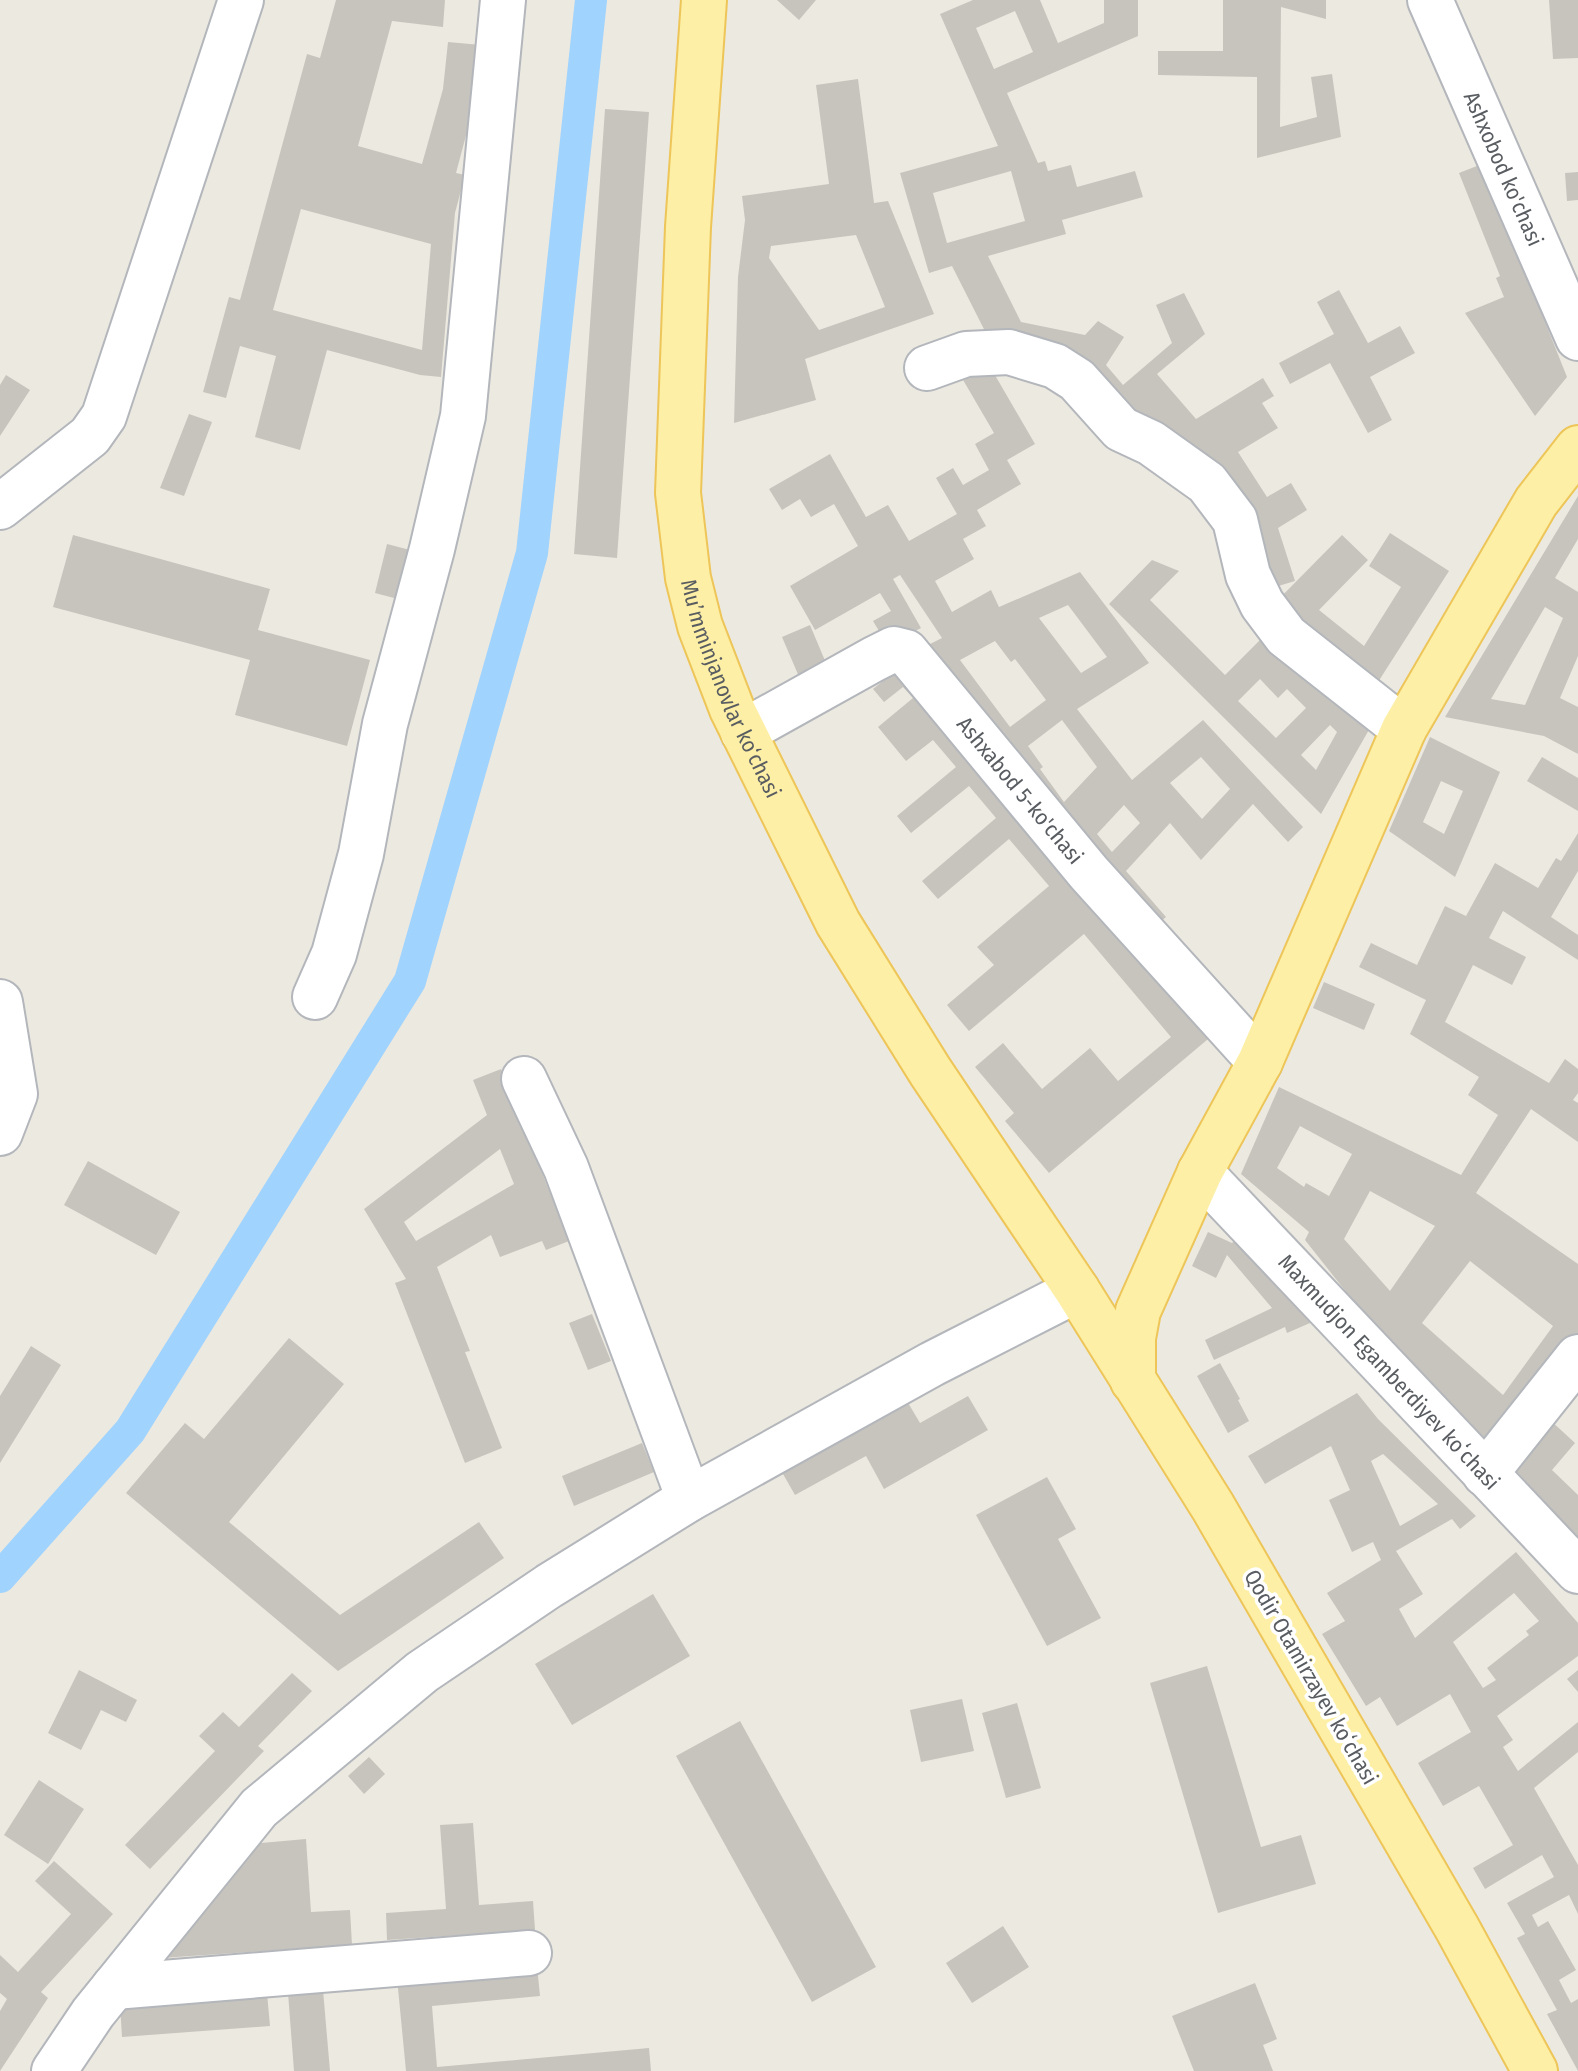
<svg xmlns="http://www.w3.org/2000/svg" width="1578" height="2071" font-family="'Fira Sans Condensed',sans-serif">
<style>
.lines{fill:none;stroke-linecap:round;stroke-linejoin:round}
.canal{stroke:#a0d3fd;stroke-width:32}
.building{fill:#c7c4be;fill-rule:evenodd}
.minor-casing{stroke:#b3b6bb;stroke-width:48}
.major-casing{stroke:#edc558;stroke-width:48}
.minor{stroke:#fff;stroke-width:44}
.major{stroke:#fdefa5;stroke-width:44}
.labels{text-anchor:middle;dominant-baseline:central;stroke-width:7;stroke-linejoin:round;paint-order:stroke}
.street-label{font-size:22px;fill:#595d61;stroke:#fff}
</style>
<rect width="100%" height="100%" fill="#ece9e0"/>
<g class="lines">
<path class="canal" d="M 0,1577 L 130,1431 L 410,981 L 532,553 L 591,0"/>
</g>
<path class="building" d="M 336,0 L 445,0 L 443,27 L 392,21 L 358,146 L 422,164 L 443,89 L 448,42 L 481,45 L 476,98 L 456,173 L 465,175 L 455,213 L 441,377 L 420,375 L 327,350 L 300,450 L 255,437 L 276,356 L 240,346 L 226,398 L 203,392 L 229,297 L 240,300 L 307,54 L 320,58 ZM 301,209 L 431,244 L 422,350 L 273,310 Z
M 777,0 L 816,0 L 799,20 Z
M 973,0 L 1040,0 L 1058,43 L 1104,23 L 1104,0 L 1138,0 L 1138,36 L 1007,93 L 1038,163 L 1045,161 L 1048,171 L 1071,165 L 1077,187 L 1135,171 L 1143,197 L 1062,220 L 1066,234 L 988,256 L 1021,322 L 1085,335 L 1098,321 L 1124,337 L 1106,365 L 1123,385 L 1172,343 L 1156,305 L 1184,293 L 1205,334 L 1157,374 L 1196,419 L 1263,378 L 1274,396 L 1262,403 L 1278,428 L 1238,452 L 1267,497 L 1291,483 L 1307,510 L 1278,528 L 1295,581 L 1268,589 L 1243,512 L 1195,445 L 1186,450 L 1135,410 L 1125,418 L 991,343 L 952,266 L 929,273 L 900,173 L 998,146 L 940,14 ZM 1015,11 L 1033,52 L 994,69 L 976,28 ZM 1011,171 L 1025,221 L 947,243 L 933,193 Z
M 1223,0 L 1326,0 L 1326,19 L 1281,7 L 1280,127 L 1317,117 L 1311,77 L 1332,74 L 1341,137 L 1257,158 L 1257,77 L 1158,75 L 1158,51 L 1223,51 Z
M 1549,0 L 1578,0 L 1578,58 L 1553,59 Z
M 858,79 L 874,203 L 888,201 L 934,314 L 805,359 L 816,400 L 734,423 L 738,277 L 745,220 L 742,196 L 829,184 L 816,85 ZM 856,235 L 885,307 L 819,330 L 769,258 L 771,246 Z
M 605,109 L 649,112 L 617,558 L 574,554 Z
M 1482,164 L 1567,377 L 1535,416 L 1465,313 L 1504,297 L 1496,278 L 1500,276 L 1459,173 Z
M 1578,172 L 1578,200 L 1567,201 L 1565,173 Z
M 1339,290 L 1368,343 L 1400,326 L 1415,353 L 1370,377 L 1392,420 L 1368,433 L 1330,363 L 1290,384 L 1279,363 L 1334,334 L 1317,302 Z
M 985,358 L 1035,444 L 1007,460 L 1021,484 L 977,510 L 986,526 L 963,539 L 974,559 L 935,581 L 952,612 L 991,590 L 999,607 L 1080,572 L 1149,663 L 1077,709 L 1132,780 L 1203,720 L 1303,827 L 1288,842 L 1253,804 L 1201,860 L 1170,823 L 1126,871 L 1166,917 L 1150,931 L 922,648 L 942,638 L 900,575 L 893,579 L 921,628 L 888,646 L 873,621 L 891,611 L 880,593 L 815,630 L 790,586 L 858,546 L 834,504 L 811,517 L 800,499 L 782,510 L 769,489 L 830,454 L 866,517 L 888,505 L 909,541 L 957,514 L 936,478 L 953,468 L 963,485 L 989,470 L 975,444 L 994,433 L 959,373 ZM 1068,605 L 1107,657 L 1081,673 L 1039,618 ZM 995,641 L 1011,662 L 1015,659 L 1046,700 L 1010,727 L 960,660 ZM 1062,720 L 1097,767 L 1064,802 L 1040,769 L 1043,767 L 1028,746 ZM 1201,757 L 1230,789 L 1202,819 L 1170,783 ZM 1124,805 L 1140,823 L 1112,852 L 1097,834 Z
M 6,375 L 30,390 L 0,436 L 0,385 Z
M 189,414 L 212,422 L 184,496 L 160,488 Z
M 1578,496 L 1578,539 L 1555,578 L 1578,592 L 1578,656 L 1560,698 L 1578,707 L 1578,754 L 1544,736 L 1445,717 ZM 1545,607 L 1563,618 L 1525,705 L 1491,699 Z
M 1390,533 L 1449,571 L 1371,693 L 1270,608 L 1342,535 L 1368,560 L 1319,610 L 1364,646 L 1401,587 L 1369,566 Z
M 73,535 L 270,589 L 258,630 L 370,660 L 347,746 L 235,715 L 250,660 L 53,607 Z
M 387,544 L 410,550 L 398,599 L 375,593 Z
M 1152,560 L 1179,571 L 1150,600 L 1225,675 L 1268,632 L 1370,728 L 1321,814 L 1109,604 ZM 1260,679 L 1278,698 L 1287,689 L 1306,708 L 1276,738 L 1238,701 ZM 1330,725 L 1337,732 L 1316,770 L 1301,755 Z
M 810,625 L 831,675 L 803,686 L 782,637 Z
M 905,663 L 1214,1034 L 1049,1173 L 1005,1121 L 1014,1113 L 975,1067 L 1003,1043 L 1042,1089 L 1090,1048 L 1118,1081 L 1171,1037 L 1084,934 L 969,1031 L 947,1005 L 994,965 L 977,947 L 1049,886 L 1009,839 L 938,899 L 922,881 L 996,818 L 969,786 L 911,833 L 897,816 L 956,767 L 933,740 L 906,761 L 878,727 L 913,698 L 903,687 L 884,702 L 873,689 Z
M 1430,737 L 1500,772 L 1455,877 L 1389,831 ZM 1441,781 L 1463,791 L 1444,834 L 1423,822 Z
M 1542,757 L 1578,778 L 1578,811 L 1527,781 Z
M 1578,833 L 1578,871 L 1551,917 L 1578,935 L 1578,960 L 1503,911 L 1489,938 L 1526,957 L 1512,985 L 1473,965 L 1445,1022 L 1549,1083 L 1565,1059 L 1578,1069 L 1578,1093 L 1573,1100 L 1578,1103 L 1578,1142 L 1531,1109 L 1476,1193 L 1578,1264 L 1578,1333 L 1496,1448 L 1377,1342 L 1381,1336 L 1305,1240 L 1309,1232 L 1241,1174 L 1279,1087 L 1461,1175 L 1498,1115 L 1468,1095 L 1479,1077 L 1410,1034 L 1426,1000 L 1359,967 L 1371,943 L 1417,965 L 1445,906 L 1466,916 L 1495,863 L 1538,888 L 1556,858 L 1561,861 ZM 1300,1126 L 1352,1154 L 1329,1196 L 1306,1183 L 1304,1187 L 1277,1168 ZM 1370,1191 L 1435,1226 L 1390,1291 L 1344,1239 ZM 1470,1261 L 1553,1326 L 1503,1395 L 1422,1323 Z
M 1324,982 L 1375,1004 L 1364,1030 L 1313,1008 Z
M 501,1069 L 569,1241 L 546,1250 L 542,1241 L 500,1257 L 491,1235 L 437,1267 L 470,1351 L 465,1352 L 502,1448 L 465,1463 L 395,1283 L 406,1279 L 364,1209 L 487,1115 L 473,1080 ZM 500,1149 L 514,1184 L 416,1241 L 404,1222 Z
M 88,1161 L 180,1212 L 156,1255 L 64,1205 Z
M 1208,1232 L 1232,1243 L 1242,1235 L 1300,1302 L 1310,1323 L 1287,1333 L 1285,1327 L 1214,1360 L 1205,1340 L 1272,1308 L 1227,1255 L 1216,1278 L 1192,1266 Z
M 592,1314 L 611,1361 L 588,1370 L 569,1323 Z
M 289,1338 L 344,1384 L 229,1522 L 340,1615 L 479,1522 L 504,1558 L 338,1671 L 126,1493 L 185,1423 L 204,1439 Z
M 31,1346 L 61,1365 L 0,1463 L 0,1396 Z
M 1220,1363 L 1240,1399 L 1238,1400 L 1249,1421 L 1228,1433 L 1197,1376 Z
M 1357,1393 L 1378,1419 L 1476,1516 L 1460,1529 L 1452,1519 L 1396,1551 L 1423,1594 L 1399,1609 L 1415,1638 L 1516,1552 L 1578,1623 L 1578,1656 L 1497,1716 L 1513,1740 L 1503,1747 L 1518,1771 L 1578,1722 L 1578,1752 L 1534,1788 L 1578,1865 L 1578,1914 L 1569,1895 L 1532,1915 L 1538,1927 L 1548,1921 L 1576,1970 L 1559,1980 L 1571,2003 L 1578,1999 L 1578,2071 L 1547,2014 L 1557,2010 L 1517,1938 L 1525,1934 L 1507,1903 L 1554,1877 L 1542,1855 L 1485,1889 L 1473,1868 L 1513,1845 L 1479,1786 L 1443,1806 L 1418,1763 L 1471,1732 L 1450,1694 L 1397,1726 L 1380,1697 L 1366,1706 L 1322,1634 L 1345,1621 L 1327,1593 L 1381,1560 L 1373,1542 L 1352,1552 L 1329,1500 L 1350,1490 L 1331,1446 L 1265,1484 L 1248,1456 ZM 1383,1454 L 1438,1504 L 1400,1526 L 1371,1461 ZM 1514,1593 L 1539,1621 L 1526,1631 L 1529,1635 L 1487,1668 L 1496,1680 L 1483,1688 L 1453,1642 Z
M 904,1396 L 920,1423 L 968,1396 L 988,1430 L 884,1489 L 866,1456 L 795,1495 L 779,1467 Z
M 1549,1419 L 1575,1443 L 1552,1470 L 1578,1495 L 1578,1537 L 1509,1467 Z
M 642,1443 L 654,1472 L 574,1506 L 562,1476 Z
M 1047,1477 L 1076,1529 L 1058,1539 L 1101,1618 L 1047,1646 L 976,1515 Z
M 653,1594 L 690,1656 L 572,1725 L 535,1664 Z
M 1207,1666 L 1261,1847 L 1301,1835 L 1316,1884 L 1218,1913 L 1150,1683 Z
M 79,1670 L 137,1700 L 126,1722 L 101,1710 L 81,1750 L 48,1733 Z
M 1578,1670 L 1578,1692 L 1567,1679 Z
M 292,1673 L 312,1691 L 258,1746 L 264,1751 L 150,1869 L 125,1845 L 215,1751 L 199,1736 L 223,1712 L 239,1727 Z
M 962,1699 L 974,1751 L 921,1762 L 910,1710 Z
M 1017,1703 L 1041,1788 L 1006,1798 L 982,1713 Z
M 740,1721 L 876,1967 L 812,2002 L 676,1756 Z
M 369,1757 L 385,1774 L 364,1794 L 348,1776 Z
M 39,1780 L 84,1809 L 48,1864 L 4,1835 Z
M 473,1823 L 479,1905 L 533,1901 L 535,1930 L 387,1940 L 386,1913 L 446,1909 L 440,1825 Z
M 306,1839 L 311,1912 L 350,1910 L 352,1945 L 162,1958 L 261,1843 Z
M 54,1861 L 113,1914 L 41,1992 L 48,1998 L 0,2071 L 0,2011 L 7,1999 L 0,1993 L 0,1955 L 18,1972 L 71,1914 L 35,1881 Z
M 1003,1926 L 1029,1967 L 972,2003 L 946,1963 Z
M 537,1966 L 540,1996 L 432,2006 L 437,2067 L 649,2048 L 651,2071 L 406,2071 L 397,1978 Z
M 1255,1983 L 1277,2039 L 1263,2045 L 1273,2071 L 1194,2071 L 1172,2016 Z
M 323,1990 L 330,2071 L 294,2071 L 288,1993 Z
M 267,1993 L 270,2026 L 122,2037 L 120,2004 Z"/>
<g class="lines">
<defs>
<g id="minor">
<path id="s1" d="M 1430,0 L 1578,338"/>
<path d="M 927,368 L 966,354 L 1009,352 L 1055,366 L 1077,380 L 1121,429 L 1151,443 L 1207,483 L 1235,520 L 1248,575 L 1262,604 L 1286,636 L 1404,729"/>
<path d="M 0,507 L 90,436 L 104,416 L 241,0"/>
<path id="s2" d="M 743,732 L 874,659 L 894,649 L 906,652 L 1089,873 L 1260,1062"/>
<path d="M 315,997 L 334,954 L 361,854 L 385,724 L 432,549 L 463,416 L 503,0"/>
<path d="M 0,1002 L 15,1094 L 0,1133"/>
<path d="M 524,1079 L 566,1168 L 689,1499"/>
<path d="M 1200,1172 L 1578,1571"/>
<path d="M 1485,1474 L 1578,1357"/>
<path d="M 114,1987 L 529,1953"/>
<path d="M 54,2071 L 93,2013 L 259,1808 L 422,1672 L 549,1586 L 689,1499 L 932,1364 L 1077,1290"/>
</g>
<g id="major">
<path id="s3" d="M 704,0 L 688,227 L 678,493 L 688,578 L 700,626 L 732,709 L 838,923 L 930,1071 L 1077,1290 L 1213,1507 L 1457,1928 L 1535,2071"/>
<path d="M 1133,1381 L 1133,1338 L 1138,1311 L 1200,1172 L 1260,1062 L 1404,729 L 1536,502 L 1578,448"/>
</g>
</defs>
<use href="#minor" class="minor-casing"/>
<use href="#major" class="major-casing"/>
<use href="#minor" class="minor"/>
<use href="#major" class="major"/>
</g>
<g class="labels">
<g class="street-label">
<text stroke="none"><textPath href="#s1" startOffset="184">Ashxobod ko'chasi</textPath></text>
<text stroke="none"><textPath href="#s3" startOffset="698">Mu’mminjanovlar ko‘chasi</textPath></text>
<text stroke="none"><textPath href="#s2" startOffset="364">Ashxabod 5-ko'chasi</textPath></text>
<text transform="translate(1389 1372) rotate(47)">Maxmudjon Egamberdiyev koʻchasi</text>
<text transform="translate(1311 1677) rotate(60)">Qodir Otamirzayev koʻchasi</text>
</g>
</g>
</svg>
